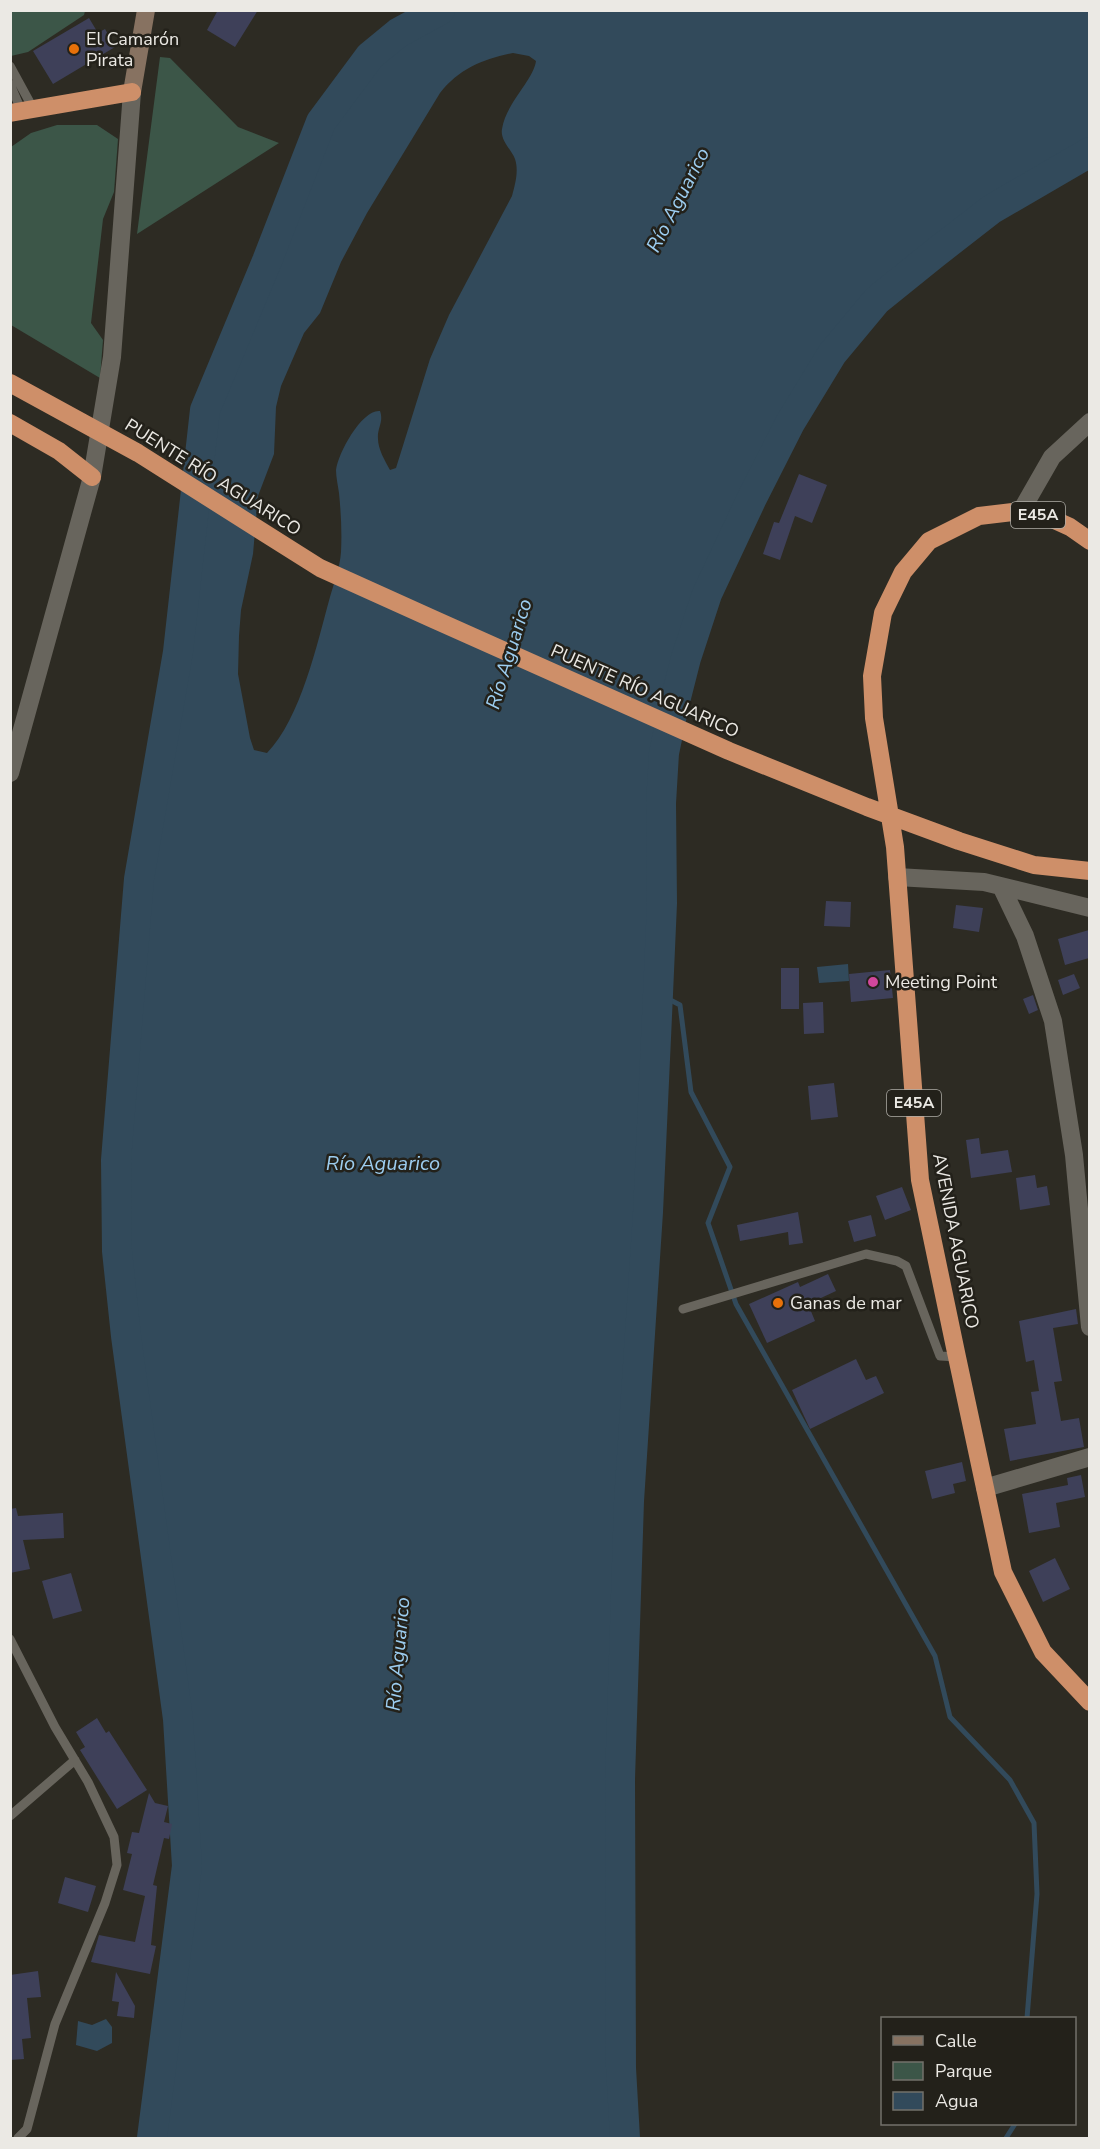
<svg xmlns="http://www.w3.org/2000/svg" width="1100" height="2149" font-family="'Nunito Sans',sans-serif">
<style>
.green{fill:#3c5648}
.water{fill:#324a5b;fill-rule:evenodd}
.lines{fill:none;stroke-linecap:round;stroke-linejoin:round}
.stream{stroke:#324a5b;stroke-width:5}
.river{stroke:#324a5b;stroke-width:30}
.building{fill:#3e4059}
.lane{stroke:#68655d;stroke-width:9}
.street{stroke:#68655d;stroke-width:18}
.secondary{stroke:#877261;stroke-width:18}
.highway{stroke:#ce8f69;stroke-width:18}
.food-dot{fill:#e8710a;stroke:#23211a;stroke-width:2}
.hotel-dot{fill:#d1479c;stroke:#23211a;stroke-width:2}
.labels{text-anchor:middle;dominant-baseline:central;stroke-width:5;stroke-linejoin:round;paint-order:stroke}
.shield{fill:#23211a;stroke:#afada7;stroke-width:1.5}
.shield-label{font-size:16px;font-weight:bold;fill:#ebe9e4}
.poi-label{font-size:18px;fill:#ebe9e4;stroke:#23211a;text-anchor:start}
.street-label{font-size:18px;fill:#ebe9e4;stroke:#23211a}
.water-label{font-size:20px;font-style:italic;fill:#9ccdf0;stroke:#23211a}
</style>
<rect width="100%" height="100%" fill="#2d2b23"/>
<path class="green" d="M 11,10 L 85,10 L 85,11 L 84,15 L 28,52 L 11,56 Z
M 160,57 L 170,58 L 238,127 L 279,143 L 137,234 Z
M 57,125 L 97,125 L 118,139 L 114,192 L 103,219 L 91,323 L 103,340 L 100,378 L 11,325 L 11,147 L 31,133 Z"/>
<path class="water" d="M 440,11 L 1089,11 L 1089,152 L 992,209 L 934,254 L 877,300 L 832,354 L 790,423 L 752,498 L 707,594 L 686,658 L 674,705 L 664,753 L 661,803 L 662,903 L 658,994 L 648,1212 L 629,1501 L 620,1779 L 621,2068 L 625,2138 L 152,2138 L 187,1866 L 178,1719 L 126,1336 L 117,1251 L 116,1160 L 139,879 L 178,652 L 205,410 L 267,261 L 321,122 L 370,56 L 398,33 ZM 513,53 L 529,56 L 536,61 C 533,81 506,103 502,129 C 500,140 511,149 515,159 C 519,171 515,185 512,196 L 449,315 L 430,359 L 396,468 L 390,470 C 385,461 378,449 378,439 C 377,428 384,422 380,411 C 362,409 338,453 336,470 C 336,477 338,486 339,493 C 341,513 342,532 341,552 C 340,567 334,583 330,597 C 317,644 301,718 267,753 L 254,750 L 250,738 L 238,674 L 239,636 L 241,610 L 253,554 L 258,496 L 274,454 L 276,407 L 281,386 L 304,333 L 320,313 L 341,262 L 367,213 L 440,93 C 459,69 483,59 513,53 Z
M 848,964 L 849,981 L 819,983 L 817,967 Z
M 106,2019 L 112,2027 L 112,2043 L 97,2051 L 76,2045 L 78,2021 L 92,2025 Z"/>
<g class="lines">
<path class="stream" d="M 653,991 L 680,1005 L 691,1092 L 730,1167 L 708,1223 L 736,1304 L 935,1656 L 950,1717 L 1010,1780 L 1034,1823 L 1037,1894 L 1027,2018
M 1006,2138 L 1015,2124"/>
<path class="river" d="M 152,2138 L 187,1866 L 178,1719 L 126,1336 L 117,1251 L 116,1160 L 139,879 L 178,652 L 205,410 L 267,261 L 321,122 L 370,56 L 398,33 L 440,10
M 625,2138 L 621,2068 L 620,1779 L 629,1501 L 648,1212 L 658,994 L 662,903 L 661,803 L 664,753 L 674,705 L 686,658 L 707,594 L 752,498 L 790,423 L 832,354 L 877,300 L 934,254 L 992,209 L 1090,152"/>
</g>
<path class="building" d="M 218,10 L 258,10 L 235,47 L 207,30 Z
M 89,18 L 98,33 L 105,29 L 115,47 L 53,84 L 33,51 Z
M 799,474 L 827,485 L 812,523 L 795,516 L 780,560 L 763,554 L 774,522 L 779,523 Z
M 826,901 L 851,902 L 850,927 L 824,926 Z
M 956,905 L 983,908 L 979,932 L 953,928 Z
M 1089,930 L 1089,958 L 1065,965 L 1058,939 Z
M 781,968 L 799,968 L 799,1009 L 781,1009 Z
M 890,970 L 893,998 L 851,1002 L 849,974 Z
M 1074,974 L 1080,988 L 1063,995 L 1058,980 Z
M 1033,995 L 1038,1010 L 1029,1014 L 1023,999 Z
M 823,1002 L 824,1033 L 804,1034 L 803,1003 Z
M 834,1083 L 838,1117 L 811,1120 L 808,1086 Z
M 979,1138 L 981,1154 L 1008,1150 L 1012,1172 L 971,1178 L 966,1140 Z
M 1035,1175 L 1037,1188 L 1047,1186 L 1050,1205 L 1020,1210 L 1016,1178 Z
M 902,1187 L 911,1210 L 885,1220 L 876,1196 Z
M 798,1212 L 803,1243 L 789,1245 L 788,1232 L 740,1241 L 737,1225 Z
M 871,1215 L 876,1236 L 854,1242 L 848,1221 Z
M 828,1274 L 836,1291 L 808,1304 L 815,1321 L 767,1343 L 749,1304 L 798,1282 L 800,1287 Z
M 1076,1309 L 1078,1324 L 1053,1328 L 1062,1381 L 1054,1382 L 1061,1421 L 1079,1418 L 1084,1447 L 1010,1461 L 1004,1429 L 1036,1424 L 1031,1392 L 1039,1391 L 1034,1360 L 1026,1362 L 1019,1321 Z
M 856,1359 L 866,1380 L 876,1376 L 884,1393 L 810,1429 L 792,1390 Z
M 962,1462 L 966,1481 L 953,1484 L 955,1493 L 932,1499 L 925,1471 Z
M 1081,1475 L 1085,1497 L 1056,1503 L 1060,1527 L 1029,1533 L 1022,1494 L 1068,1485 L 1067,1478 Z
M 16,1508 L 18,1516 L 63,1513 L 64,1538 L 23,1540 L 30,1569 L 10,1573 L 10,1509 Z
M 1055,1558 L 1070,1589 L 1043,1602 L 1029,1571 Z
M 71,1573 L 82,1611 L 53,1619 L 42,1581 Z
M 97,1718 L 106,1733 L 109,1731 L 147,1790 L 117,1809 L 80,1750 L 85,1747 L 76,1732 Z
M 149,1793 L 155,1803 L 168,1806 L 164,1822 L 172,1824 L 169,1839 L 164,1838 L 153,1885 L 157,1886 L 151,1945 L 156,1946 L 150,1974 L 91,1962 L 99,1935 L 135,1942 L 145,1896 L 123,1890 L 132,1854 L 127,1853 L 132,1832 L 139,1833 Z
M 65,1877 L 96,1886 L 88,1912 L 58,1903 Z
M 38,1971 L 41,1997 L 27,1998 L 31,2038 L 22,2039 L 24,2059 L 10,2060 L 10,1975 Z
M 116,1972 L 135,2006 L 134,2018 L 117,2016 L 119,2002 L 112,2001 Z"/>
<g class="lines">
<path class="lane" d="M 10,66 L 34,110
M 10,84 L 22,112
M 683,1309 L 866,1254 L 897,1261 L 906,1266 L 940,1356 L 957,1357
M 10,1639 L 55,1727 L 88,1782 L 114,1837 L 117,1865 L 105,1903 L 55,2024 L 27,2129 L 18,2138
M 10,1816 L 75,1760"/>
<path class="street" d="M 1021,511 L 1052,457 L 1090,422
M 10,773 L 92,477 L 112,357 L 132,92
M 897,877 L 984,882 L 1090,908
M 1001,886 L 1025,936 L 1053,1021 L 1074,1155 L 1090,1327
M 985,1488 L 1090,1457"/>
<path class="secondary" d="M 132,92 L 146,10"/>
<path class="highway" d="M 10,113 L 132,92
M 10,383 L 138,453 L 320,568 L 433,619 L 729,751 L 867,807 L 959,841 L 1034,865 L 1090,871
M 10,423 L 59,451 L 92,477
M 1090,541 L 1070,527 L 1048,517 L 1021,511 L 979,516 L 929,541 L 903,572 L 883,613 L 872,676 L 874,718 L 895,847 L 920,1180 L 957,1357 L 1003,1572 L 1043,1652 L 1090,1702"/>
</g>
<g class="food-dot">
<circle cx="74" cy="49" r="6"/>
<circle cx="778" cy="1303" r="6"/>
</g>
<circle class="hotel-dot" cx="873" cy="982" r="6"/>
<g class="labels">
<g class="shield">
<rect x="1011" y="502" width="54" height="26" rx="4.5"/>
<rect x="887" y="1090" width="54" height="26" rx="4.5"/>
</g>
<g class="shield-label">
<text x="1038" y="515">E45A</text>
<text x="914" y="1103">E45A</text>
</g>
<g class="poi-label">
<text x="86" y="39">El Camarón<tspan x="86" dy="21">Pirata</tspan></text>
<text x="885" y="982">Meeting Point</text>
<text x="790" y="1303">Ganas de mar</text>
</g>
<g class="street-label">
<text transform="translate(213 477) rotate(32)">PUENTE RÍO AGUARICO</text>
<text transform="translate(645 691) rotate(24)">PUENTE RÍO AGUARICO</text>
<text transform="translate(956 1241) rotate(79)">AVENIDA AGUARICO</text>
</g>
<g class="water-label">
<text transform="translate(678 200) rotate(-63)">Río Aguarico</text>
<text transform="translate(509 654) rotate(-73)">Río Aguarico</text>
<text x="383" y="1163">Río Aguarico</text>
<text transform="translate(398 1654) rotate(-85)">Río Aguarico</text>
</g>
</g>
<rect width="1100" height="2149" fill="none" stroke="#ebe9e4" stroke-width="24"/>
<rect x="881" y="2017" width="195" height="108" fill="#23211a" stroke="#73716b" stroke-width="1.5"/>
<rect x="893" y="2036" width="30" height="9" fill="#877261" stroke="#73716b" stroke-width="1.5"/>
<text x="935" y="2047" font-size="18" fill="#ebe9e4">Calle</text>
<rect x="893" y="2062" width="30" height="18" fill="#3c5648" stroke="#73716b" stroke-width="1.5"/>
<text x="935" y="2077" font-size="18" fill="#ebe9e4">Parque</text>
<rect x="893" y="2092" width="30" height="18" fill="#324a5b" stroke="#73716b" stroke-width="1.5"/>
<text x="935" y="2107" font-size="18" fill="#ebe9e4">Agua</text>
</svg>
